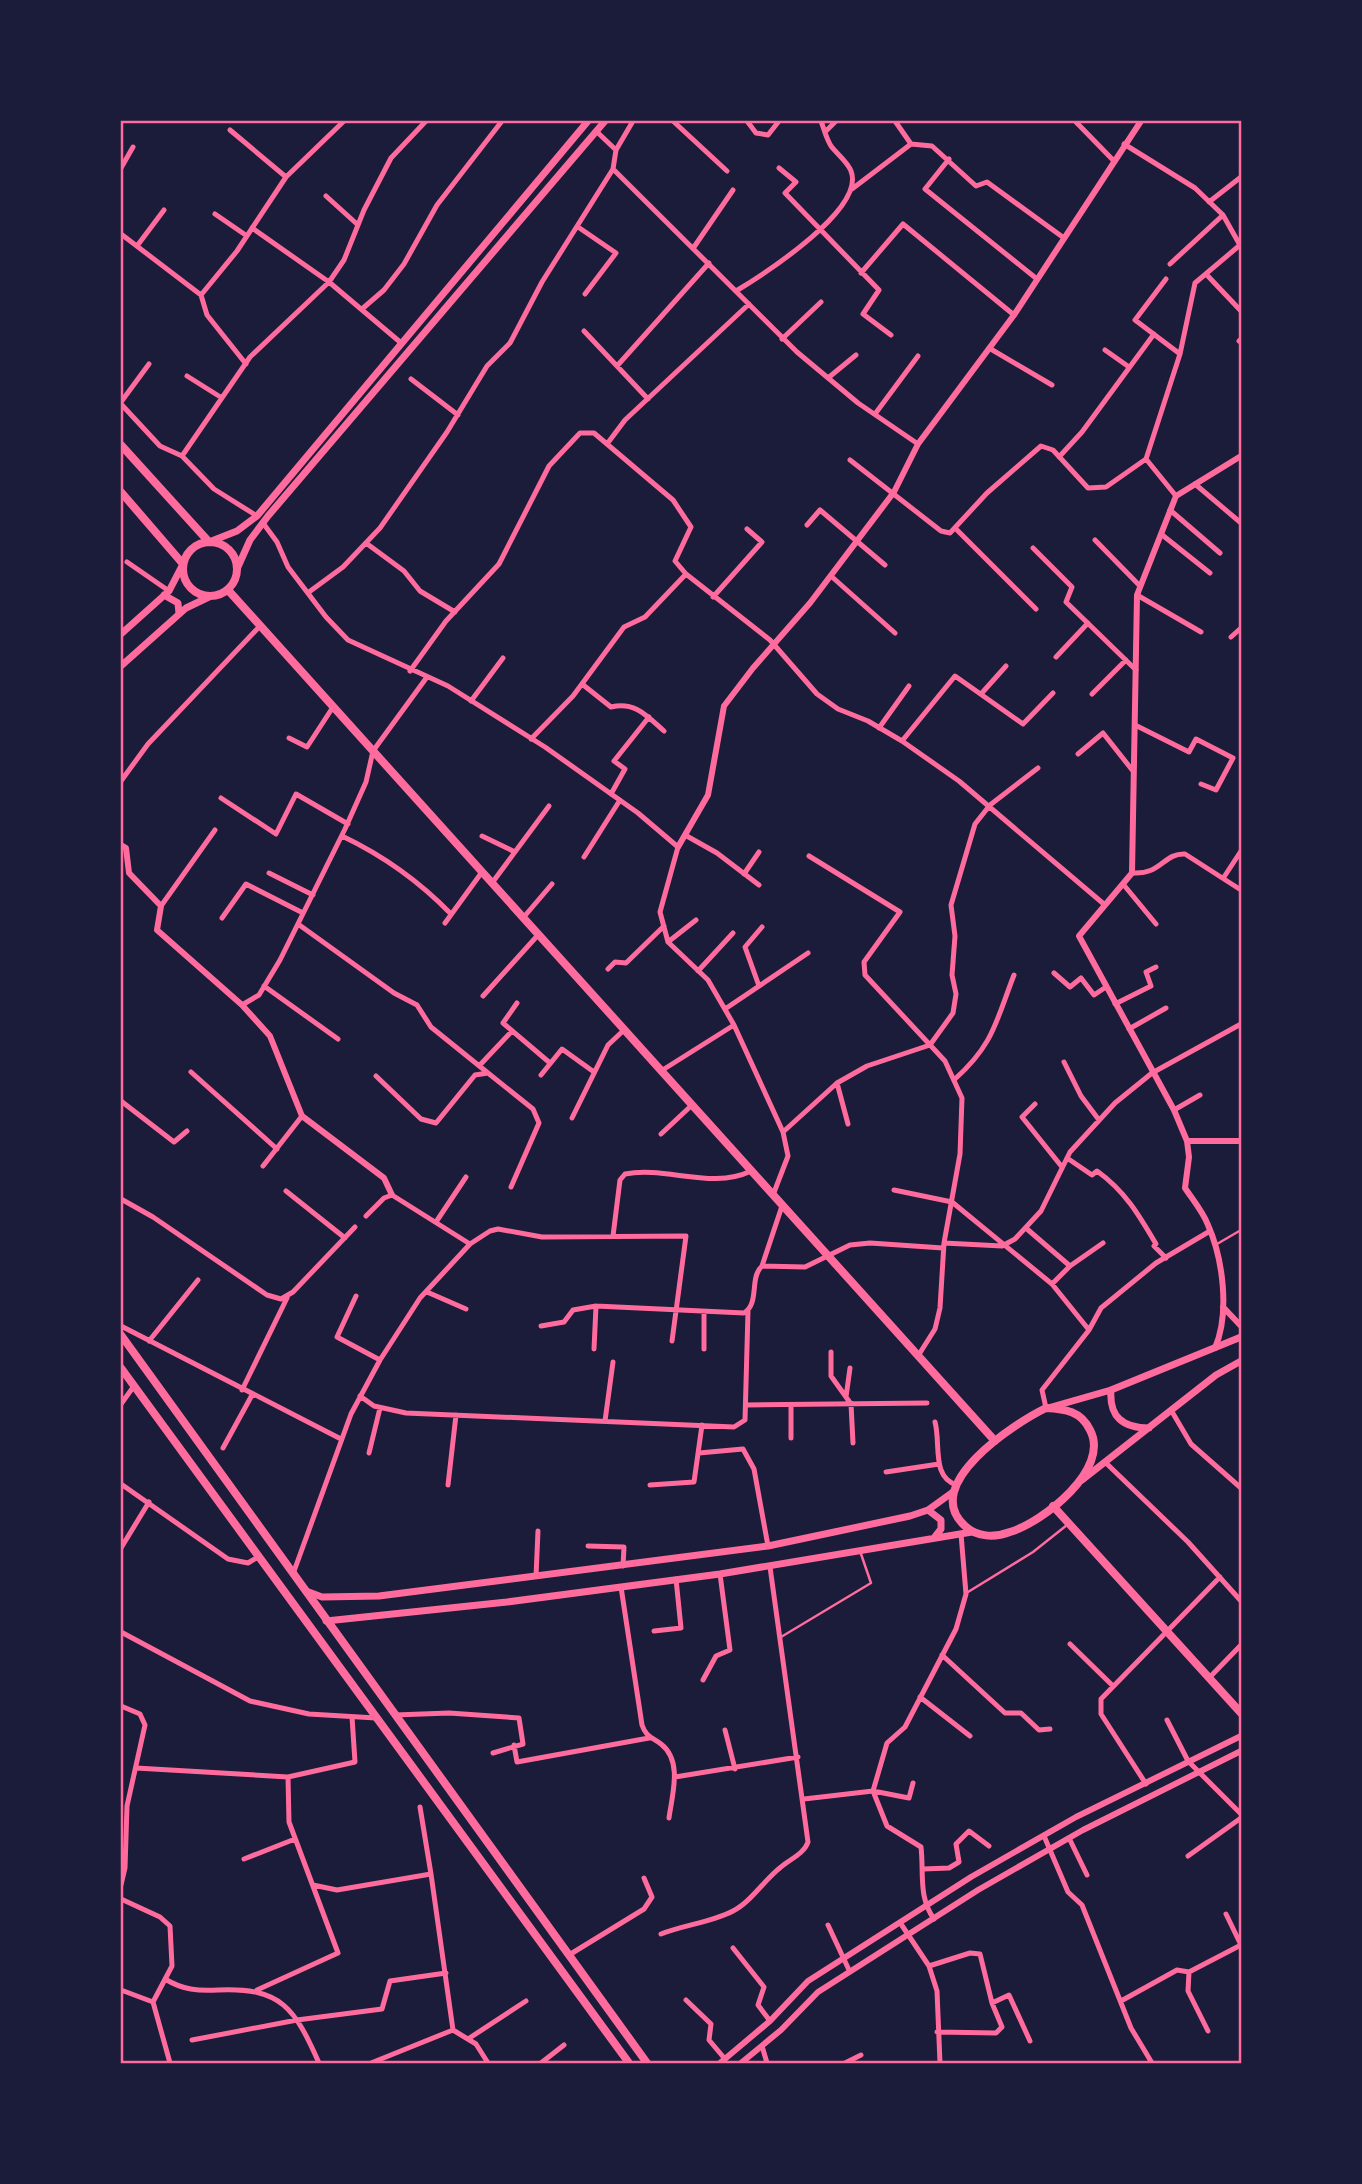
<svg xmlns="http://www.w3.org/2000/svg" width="1362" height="2184" font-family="'PT Serif',serif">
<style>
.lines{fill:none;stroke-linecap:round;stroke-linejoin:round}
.service{stroke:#ff6b9d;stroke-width:2.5}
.minor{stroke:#ff6b9d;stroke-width:5}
.tertiary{stroke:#ff6b9d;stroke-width:6}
.secondary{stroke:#ff6b9d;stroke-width:7}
.primary{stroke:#ff6b9d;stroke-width:8}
.neatline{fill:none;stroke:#ff6b9d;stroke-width:2.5}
</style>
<rect width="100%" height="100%" fill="#1b1b3a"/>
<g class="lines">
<path class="service" d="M 1217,1244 L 1241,1230
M 968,1592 L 1033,1552 L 1067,1525
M 781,1637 L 871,1583 L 860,1551"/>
<path class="minor" d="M 633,121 L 616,150 L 613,169 L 797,352 L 858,403 L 918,444
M 673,121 L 727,171
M 747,121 L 756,133 L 768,135 L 779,121
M 895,121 L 911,144
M 1075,121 L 1113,160
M 230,130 L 286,177
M 596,131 L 616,150
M 825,132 L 836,121
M 1124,144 L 1195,188 L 1223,215 L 1241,247
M 949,159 L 925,189 L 1037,279
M 121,168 L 133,147
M 779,168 L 796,182 L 785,193 L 879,290 L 863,314 L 891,335
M 852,189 L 911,144 L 932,146 L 976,186 L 987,182 L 1064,238
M 326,196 L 358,225
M 1209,202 L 1241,177
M 215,214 L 247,236
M 578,227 L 616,253 L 585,294
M 252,228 L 329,282 L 400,342
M 121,234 L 201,295
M 137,246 L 164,210
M 694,247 L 733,190
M 1170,264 L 1223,215
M 861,273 L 903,224 L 1014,315
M 1206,274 L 1241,311
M 1166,279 L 1135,320 L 1180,354
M 736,291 C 764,274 866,209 851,171 C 848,162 837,154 831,146 C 826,138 824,129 821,121
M 362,309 L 384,290 L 404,264 L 437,205 L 502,121
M 584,331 L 648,399
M 782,339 L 821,302
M 1239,341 L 1241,339
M 989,348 L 1052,385
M 1105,350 L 1129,367
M 246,364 L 207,315 L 201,295 L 237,251 L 286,177 L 344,121
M 617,366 L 709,263
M 187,376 L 222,398
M 828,378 L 856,355
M 411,379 L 458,415
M 121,402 L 149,364
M 121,404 L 160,446 L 182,456 L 250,357 L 329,282 L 344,260 L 364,210 L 391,158 L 426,121
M 875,414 L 918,356
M 607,444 L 625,420 L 749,304
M 182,456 L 214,489 L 257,516
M 1059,457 L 1082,432 L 1154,334
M 1146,459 L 1176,496
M 850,460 L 941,531 L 950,533 L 987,493 L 1041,446 L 1053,450 L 1088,488 L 1106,487 L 1146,459 L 1180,354 L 1195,283 L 1240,245
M 1195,484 L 1241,523
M 1170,510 L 1220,553
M 263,523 L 277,542 L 288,567 L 326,617 L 348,640 L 448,686 L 545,747 L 638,813 L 678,847 L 660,912 L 668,942 L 708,980 L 734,1025 L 783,1132 L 788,1156 L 773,1195
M 807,525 L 820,510 L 885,565
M 956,529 L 1036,609
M 1161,534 L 1210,573
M 1095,540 L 1140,586
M 366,543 L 404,571 L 420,591 L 455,612
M 1033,548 L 1072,587 L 1066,602 L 1136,670
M 127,562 L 169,591
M 831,576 L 895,633
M 309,592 L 343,567 L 380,528 L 447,432 L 487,366 L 510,343 L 542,282 L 613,169
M 1137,595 L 1201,632
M 713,597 L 762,542 L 747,529
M 1231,637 L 1241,628
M 1056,657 L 1088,623
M 410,671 L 446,621 L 499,564 L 549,466 L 580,433 L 594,433 L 673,500 L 691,527 L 675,561 L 686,574 L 770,640 L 817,694 L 838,709 L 868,721 L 902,741 L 959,781 L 1105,905
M 582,684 L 611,707 C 635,701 647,716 664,731
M 981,694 L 1006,666
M 1092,694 L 1126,660
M 471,701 L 503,658
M 1135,725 L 1189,752 L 1196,739 L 1233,758 L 1216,790 L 1201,784
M 879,728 L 909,686
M 289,738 L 307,747 L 333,707
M 531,739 L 573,696 L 624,627 L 645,617 L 686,574
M 902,741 L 955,676 L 1023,724 L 1053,693
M 1078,754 L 1103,733 L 1133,771
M 121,781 L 148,744 L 260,626
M 611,794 L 625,769 L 614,761 L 649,717
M 221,798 L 276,834 L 296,794 L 348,824
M 685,835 L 717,853 L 759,885
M 342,836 C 384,856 419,881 451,914
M 482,836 L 515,852
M 809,856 L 900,912 L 864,962 L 865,975 L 945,1061 L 962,1098 L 960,1154 L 944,1243 L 940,1308 L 935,1329 L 918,1356
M 584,857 L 620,800
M 269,873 L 313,895
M 1132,873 C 1162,875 1163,853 1185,854 L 1241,890
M 744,874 L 759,852
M 1224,877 L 1241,851
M 492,883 L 549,806
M 1123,884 L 1156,924
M 161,906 L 215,830
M 222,918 L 246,884 L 303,913
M 523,918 L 552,884
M 445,923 L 482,872
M 298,924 L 394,993 L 417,1005 L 431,1027 L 488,1073
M 668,942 L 696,920
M 608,969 L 615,962 L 626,963 L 664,926
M 698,971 L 733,933
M 1054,973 L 1070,987 L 1081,978 L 1094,995 L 1106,987
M 264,986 L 338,1039
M 759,986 L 745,947 L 762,927
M 483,996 L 538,935
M 517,1003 L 503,1023 L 550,1063
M 1115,1004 L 1151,986 L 1146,972 L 1156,967
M 242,1005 L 259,995 L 280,960 L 345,829 L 366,782 L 373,751 L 427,677
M 725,1009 L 808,953
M 1129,1029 L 1166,1008
M 1064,1062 L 1081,1096 L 1099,1120
M 479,1066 L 512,1031
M 661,1071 L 734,1025
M 191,1072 L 277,1149
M 541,1075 L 562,1049 L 594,1072
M 376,1076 L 421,1119 L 436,1123 L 475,1075 L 488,1073 L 533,1109 L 539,1123 L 511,1187
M 955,1079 C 994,1044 996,1021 1014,975
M 837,1083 L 848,1124
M 121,1101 L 174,1142 L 187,1131
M 1035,1104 L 1022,1117 L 1062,1167
M 1174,1110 L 1200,1095
M 572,1118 L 608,1045 L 624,1030
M 783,1132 L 837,1083 L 867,1066 L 930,1045 L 953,1013 L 956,994 L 952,975 L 955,936 L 951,905 L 975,824 L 990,805 L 1038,768
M 661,1134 L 692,1105
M 1067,1158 L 1092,1175 L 1097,1171 C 1125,1191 1139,1215 1156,1244 L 1154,1246 L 1166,1258
M 263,1166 L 302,1116
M 894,1190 L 952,1202 L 1052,1284 L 1089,1330
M 286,1191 L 345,1238
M 121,1199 L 153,1217 L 267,1295 L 281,1299 L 293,1292 L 355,1227
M 366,1216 L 384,1198 L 392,1195 L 470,1244
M 436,1222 L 466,1177
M 1027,1229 L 1070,1266
M 613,1236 L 620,1180 L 625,1174 C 666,1166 712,1190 751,1171
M 944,1243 L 1002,1246 L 1015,1239 L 1041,1211 L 1070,1152 L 1115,1103 L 1152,1073 L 1241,1024
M 762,1266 L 782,1206
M 1052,1284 L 1070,1266 L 1103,1243
M 427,1292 L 466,1309
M 356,1296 L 337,1337 L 380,1360
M 121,1326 L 341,1439
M 541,1326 L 564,1322 L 573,1310 L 596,1306
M 149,1341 L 198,1280
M 594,1349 L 596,1306 L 744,1313 C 760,1303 749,1278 762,1266 L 805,1267 L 850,1245 L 870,1243 L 943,1248
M 704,1349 L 704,1312
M 831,1352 L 831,1376 L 851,1404 L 853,1443
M 242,1390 L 287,1298
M 360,1396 L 374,1406 L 406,1413 L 734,1427 L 745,1420 L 748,1311
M 846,1397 L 850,1368
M 121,1404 L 134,1386
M 746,1405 L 927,1403
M 1046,1408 L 1042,1390 L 1089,1330 L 1101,1308 L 1156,1263 L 1210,1231
M 1171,1410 L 1191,1444 L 1241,1488
M 605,1421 L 613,1362
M 935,1422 C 941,1443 931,1478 957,1485
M 791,1438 L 791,1405
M 223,1448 L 252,1395
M 369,1453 L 380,1408
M 699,1453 L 743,1449 L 754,1469 L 768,1546
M 1106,1463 L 1188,1542 L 1241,1601
M 886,1472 L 939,1464
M 121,1484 L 228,1559 L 248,1563 L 258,1557
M 448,1485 L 456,1415
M 650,1485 L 694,1482 L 702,1425
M 588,1546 L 624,1547 L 623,1566
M 121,1548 L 149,1502
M 293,1574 L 351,1414 L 380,1360 L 420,1298 L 470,1244 L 490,1231 L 498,1229 L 542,1237 L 686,1236 L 672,1341
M 536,1576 L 538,1531
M 621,1587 L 642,1725 C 646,1737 652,1737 661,1744 C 683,1761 672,1795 669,1818
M 654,1631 L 681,1628 L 676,1579
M 121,1632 L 250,1701 L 309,1714 L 376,1718
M 1070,1644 L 1113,1686
M 942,1655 L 1005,1713 L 1021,1713 L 1039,1730 L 1050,1729
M 1209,1678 L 1241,1645
M 703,1680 L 716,1656 L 730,1650 L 720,1574
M 920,1697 L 970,1736
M 121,1706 L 140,1714 L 145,1725 L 127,1806 L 125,1868 L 121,1885
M 395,1715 L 449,1713 L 519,1718 L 523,1744 L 493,1753
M 1167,1720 L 1188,1761 L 1241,1814
M 725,1730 L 735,1769
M 514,1745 L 517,1762 L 649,1738
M 136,1768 L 288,1777 L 289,1822 L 338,1953 L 257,1990
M 288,1777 L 355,1762 L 352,1717
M 675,1777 L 798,1757
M 1146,1784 L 1101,1714 L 1101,1699 L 1220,1577
M 873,1791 L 887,1826 L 921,1847 C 924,1873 918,1897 934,1919
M 873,1791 L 909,1798 L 913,1783
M 804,1799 L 873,1791 L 887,1743 L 905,1727 L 956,1629 L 966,1594 L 961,1534
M 1044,1836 L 1068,1892 L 1082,1905 L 1131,2028 L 1152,2063
M 1069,1838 L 1087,1875
M 1188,1856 L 1241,1818
M 244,1859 L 295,1839
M 923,1869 L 949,1868 L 959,1862 L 956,1844 L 969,1831 L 989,1846
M 431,1874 L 453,2030
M 313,1885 L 337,1890 L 431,1874 L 420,1807
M 121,1899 L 160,1917 L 170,1926 L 172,1966 L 153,2002 L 170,2063
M 1226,1914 L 1241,1945
M 901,1924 L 929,1966 L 937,1991 L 940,2063
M 828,1925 L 849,1970
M 661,1934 C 684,1925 712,1922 733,1911 C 751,1902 764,1880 781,1867 C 790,1859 804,1854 808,1842 L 770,1567
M 733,1948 L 764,1987 L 758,2005 L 770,2021
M 569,1955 L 644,1909 L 652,1897 L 644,1878
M 929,1966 L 970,1953 L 980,1954 L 992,2003 L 1002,2027 L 996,2033 L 937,2032
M 1189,1972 L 1188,1991 L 1208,2031
M 165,1979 C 183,1990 198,1991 218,1990 C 282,1987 295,2009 319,2063
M 121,1990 L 153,2002
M 686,2000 L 711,2024 L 709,2040 L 725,2059
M 1121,2001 L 1177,1970 L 1189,1972 L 1241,1945
M 992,2003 L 1009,1995 L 1030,2041
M 453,2030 L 476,2044 L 488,2063
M 468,2039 L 526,2001
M 192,2040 L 297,2020 L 382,2009 L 390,1981 L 446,1973
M 762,2046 L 767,2063
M 371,2063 L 453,2030
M 541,2063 L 564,2045
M 845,2063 L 861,2055"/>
<path class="tertiary" d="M 121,845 L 126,848 L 129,873 L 161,906 L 157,930 L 242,1005 L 270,1036 L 302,1116 L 384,1178 L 392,1195
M 678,847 L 708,795 L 724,706 L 753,668 L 810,603 L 894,492 L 918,444 L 1014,315 L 1141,121
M 1187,1141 L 1241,1141
M 1223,1307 L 1241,1326
M 1215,1348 C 1230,1313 1223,1259 1208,1225 C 1203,1212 1193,1200 1185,1188 L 1189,1157 L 1187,1141 L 1174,1110 L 1079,936 L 1132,873 L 1137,595 L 1176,496 L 1241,456
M 720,2063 L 770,2021 L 808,1981 L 971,1877 L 1076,1817 L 1241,1736
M 741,2063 L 781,2030 L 818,1992 L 978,1890 L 1083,1830 L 1241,1751"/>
<path class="secondary" d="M 209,542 L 237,531 L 257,516 L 588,121
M 237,569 L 250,540 L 268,516 L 605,121
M 164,595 L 178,603 L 179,614
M 121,634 L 169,591 L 183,564
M 121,666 L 186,608 L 209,597
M 1111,1390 C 1109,1417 1123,1428 1149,1428
M 1048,1408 L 1111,1390 L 1241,1337
M 1082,1480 L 1216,1375 L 1241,1361
M 928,1510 L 941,1520 L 941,1529 L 934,1538
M 306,1591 L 322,1597 L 379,1596 L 768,1546 L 910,1516 L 928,1510 L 953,1492
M 326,1621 L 507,1602 L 720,1574 L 972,1532"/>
<path class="primary" d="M 121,445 L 209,542
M 121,492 L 183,564
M183 569a27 27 0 1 1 54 0a27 27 0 1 1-54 0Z
M 228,590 L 995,1441
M 121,1335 L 647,2063
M 121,1368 L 629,2063
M 1046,1408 C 1065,1409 1081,1411 1090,1430 C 1111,1469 1043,1522 1010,1532 C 994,1538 977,1537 965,1526 C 919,1485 1015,1423 1046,1408 Z
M 1053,1506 L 1241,1713"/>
</g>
<rect width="1362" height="2184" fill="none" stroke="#1b1b3a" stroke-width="245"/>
<rect x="122" y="122" width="1118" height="1940" class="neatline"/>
</svg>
